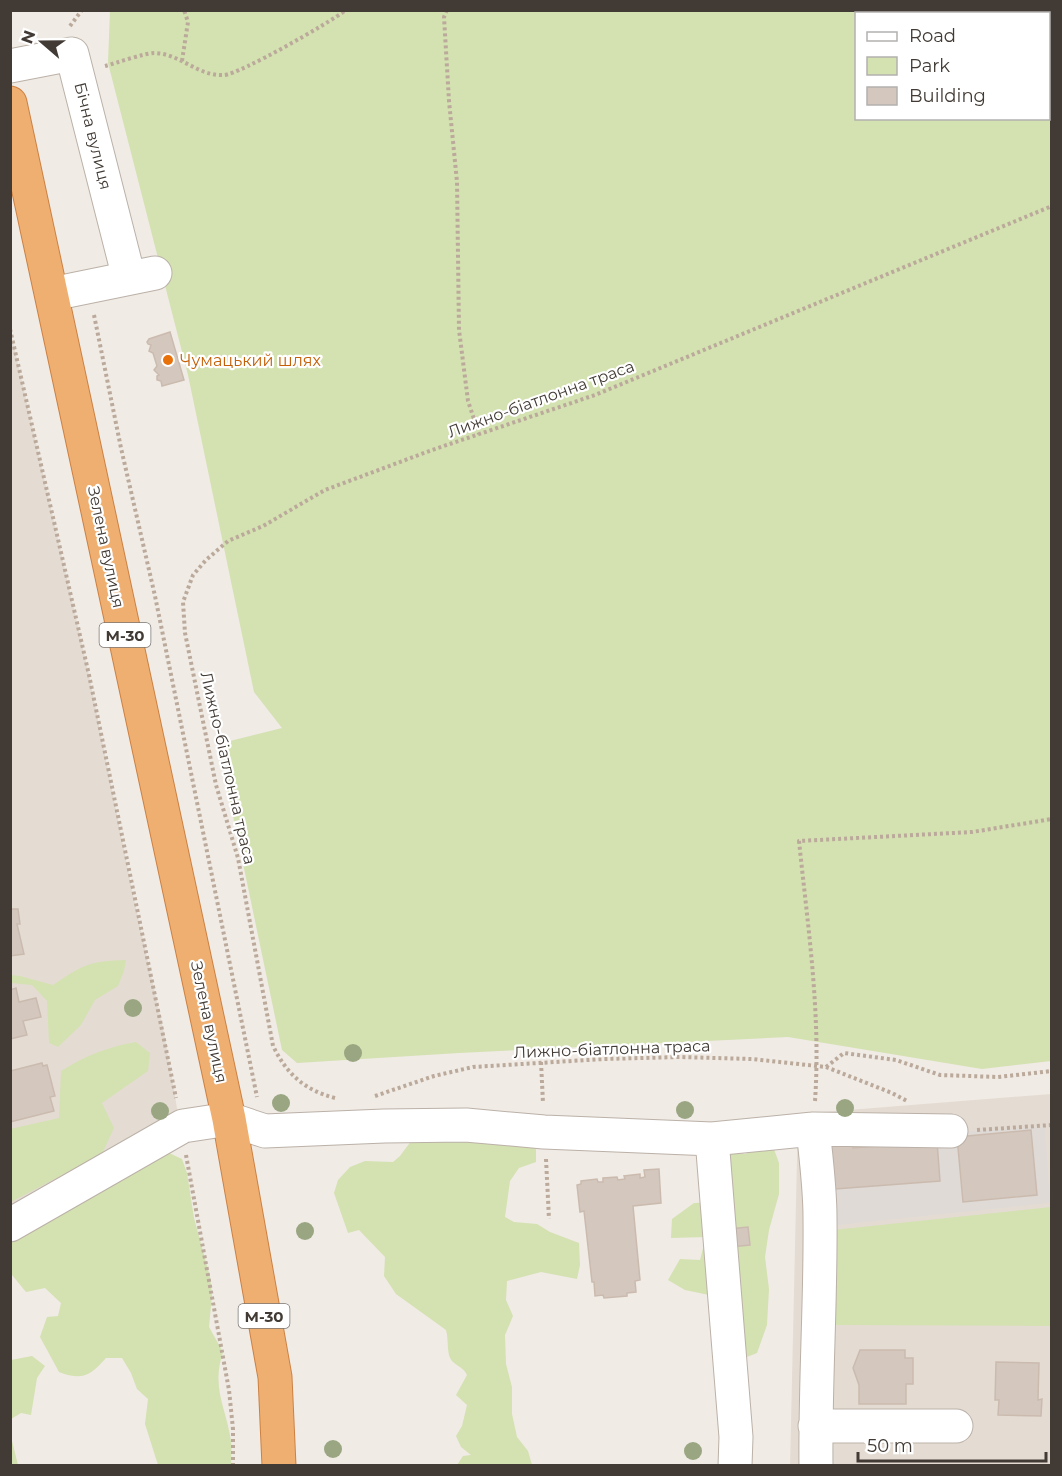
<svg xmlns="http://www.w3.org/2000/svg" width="1062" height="1476" font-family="Montserrat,sans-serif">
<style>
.residential{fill:#e4dcd3}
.industrial{fill:#dfdad6}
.green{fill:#d4e1b1;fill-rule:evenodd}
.building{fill:#d4c7be;stroke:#cbbbaf;stroke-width:1.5}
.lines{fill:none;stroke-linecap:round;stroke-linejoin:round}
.minor-casing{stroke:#bbb1a8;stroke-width:35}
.highway-casing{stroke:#cc8143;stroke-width:35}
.path{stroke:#bbaa9b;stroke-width:4;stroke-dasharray:3 3;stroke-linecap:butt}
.minor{stroke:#fff;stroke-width:33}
.highway{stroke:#efaf71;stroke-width:33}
.tree{fill:#99a681}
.food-dot{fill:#e8710a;stroke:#fff;stroke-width:2}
.labels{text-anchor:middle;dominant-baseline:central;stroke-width:4.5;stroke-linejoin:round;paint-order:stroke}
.shield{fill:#fff;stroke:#7b7672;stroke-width:1.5}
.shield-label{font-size:15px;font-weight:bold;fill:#423b35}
.street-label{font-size:16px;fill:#423b35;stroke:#fff}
.food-label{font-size:16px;fill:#c56008;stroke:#fff;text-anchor:start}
</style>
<rect width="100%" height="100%" fill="#f0ebe5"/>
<path class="residential" d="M 10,329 L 89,675 L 133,895 L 164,1033 L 177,1108 L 183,1126 L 10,1225 Z
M 1051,1094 L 1051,1465 L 790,1466 L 798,1114 Z"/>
<path class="industrial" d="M 1045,1127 L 1050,1203 L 829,1226 L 816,1139 Z"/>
<path class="green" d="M 110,11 L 1051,11 L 1051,1061 L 982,1069 L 788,1037 L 459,1053 L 297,1063 L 282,1050 L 218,744 L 282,728 L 254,692 L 188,375 L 108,63 ZM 856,14 L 1048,14 L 1048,118 L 856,118 Z
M 126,960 L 124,971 L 118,986 L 95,1000 L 81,1025 L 58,1047 L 49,1043 L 47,1001 L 32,985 L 11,983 L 11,975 L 20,976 L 53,985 C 83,965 89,961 126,960 Z
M 136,1042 L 150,1053 L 148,1071 L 102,1103 L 114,1128 L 102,1154 L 11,1202 L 10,1129 L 59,1118 L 61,1071 C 85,1056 107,1047 136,1042 Z
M 490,1117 L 536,1149 L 536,1162 L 519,1168 L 510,1181 L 505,1217 L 514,1222 L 537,1224 L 550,1232 L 579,1243 L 580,1265 L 577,1279 L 541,1272 L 507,1281 L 506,1300 L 513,1316 L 505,1335 L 506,1364 L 512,1387 L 512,1414 L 517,1437 L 528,1451 L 532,1465 L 457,1465 L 463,1456 L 471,1455 L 461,1447 L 456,1436 L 462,1426 L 467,1405 L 456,1395 L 467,1375 C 463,1367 458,1367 452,1361 C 446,1354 449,1339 446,1330 L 396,1294 L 384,1276 L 385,1257 L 359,1230 L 348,1233 L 334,1193 L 338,1180 L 350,1167 L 365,1161 L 393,1162 L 400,1156 L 423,1125 Z
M 756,1141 L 771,1141 L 779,1163 L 779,1194 L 769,1230 L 765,1257 L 769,1289 L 767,1325 L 757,1353 L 739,1360 L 709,1295 L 685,1290 L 668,1280 L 680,1259 L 700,1260 L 706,1237 L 671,1238 L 672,1219 L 694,1203 L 721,1202 L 729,1153 L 746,1154 Z
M 154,1146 L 182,1159 L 187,1173 L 194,1218 L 210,1277 L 212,1295 L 209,1327 L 223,1352 C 211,1388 226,1407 231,1441 C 232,1449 231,1458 231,1465 L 158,1465 L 145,1424 L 148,1399 L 137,1389 L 131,1373 L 122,1358 L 106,1358 C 90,1376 82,1381 59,1372 L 40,1337 L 47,1317 L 58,1316 L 61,1303 L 45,1288 L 26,1292 L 12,1275 L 10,1233 Z
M 1051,1207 L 1051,1326 L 829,1325 L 833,1230 Z
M 32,1356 L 45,1366 L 37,1378 L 31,1415 L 21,1413 L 11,1419 L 12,1441 L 18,1465 L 11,1465 L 11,1360 Z"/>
<path class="building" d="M 170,332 L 184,380 L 162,386 L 161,381 L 157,380 L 157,376 L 159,375 L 154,370 L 157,366 L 153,353 L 149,351 L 151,345 L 148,344 L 147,342 L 149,339 Z
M 10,909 L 18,909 L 20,924 L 17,924 L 24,954 L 10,956 Z
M 16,988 L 19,1002 L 36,998 L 41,1017 L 23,1021 L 27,1035 L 10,1039 L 10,990 Z
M 42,1063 L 43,1066 L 47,1065 L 55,1096 L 50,1097 L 54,1111 L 10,1122 L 10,1071 Z
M 1031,1130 L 1037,1195 L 963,1202 L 957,1137 Z
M 852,1141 L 853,1148 L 937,1141 L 940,1181 L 822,1190 L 819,1144 Z
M 659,1169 L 661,1203 L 633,1206 L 640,1280 L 635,1281 L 636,1292 L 627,1293 L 627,1296 L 604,1298 L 603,1295 L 595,1296 L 594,1282 L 592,1282 L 584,1211 L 580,1212 L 577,1185 L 581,1184 L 581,1181 L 597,1179 L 598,1182 L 603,1182 L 603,1178 L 617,1177 L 618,1180 L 625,1179 L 624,1176 L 640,1174 L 640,1178 L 645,1177 L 644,1170 Z
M 748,1227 L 750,1245 L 730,1247 L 729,1229 Z
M 860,1350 L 905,1350 L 905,1358 L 913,1358 L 913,1384 L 906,1384 L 906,1404 L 859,1404 L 859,1385 L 853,1368 Z
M 996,1362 L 1039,1363 L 1038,1400 L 1042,1399 L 1041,1416 L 998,1415 L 999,1400 L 995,1400 Z"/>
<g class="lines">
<defs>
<path id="minor" d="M 10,66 L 72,54 L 129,278
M 52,294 L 155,273
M 813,1129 C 816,1158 820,1188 820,1217 C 821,1300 815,1382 816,1466
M 712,1139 L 736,1437 L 735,1466
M 10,1225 L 183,1126 L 229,1119 L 265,1131 L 384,1126 L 466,1125 L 544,1132 L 712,1139 L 813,1129 L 951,1131
M 815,1426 L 956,1426"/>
<path id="highway" d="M 10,103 L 229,1119 L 275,1377 L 279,1466"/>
</defs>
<use href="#minor" class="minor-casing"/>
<use href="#highway" class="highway-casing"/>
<path class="path" d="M 447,10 L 444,17 L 449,101 L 457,182 L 459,330 L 468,401 L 479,434
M 70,26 L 82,10
M 182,61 L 188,22 L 184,10
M 105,66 C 116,63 145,53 154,53 C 179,53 199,77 224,75 C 240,74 329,23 346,10
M 94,315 L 121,448 L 155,596 L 257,1097
M 10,329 L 89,675 L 176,1098
M 541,1062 L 543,1103
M 826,1067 L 844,1053 L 896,1060 L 940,1075 L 998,1077 L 1052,1071
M 375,1096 L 434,1076 L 473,1067 L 604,1059 L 680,1057 L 752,1059 L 826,1067 L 892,1093 L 907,1101
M 335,1098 C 304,1090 287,1074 273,1046 L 238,858 L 216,785 L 185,633 L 183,602 L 193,575 L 206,560 L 228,541 L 263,526 L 325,490 L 432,450 L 595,395 L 1052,206
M 815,1101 C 821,1014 808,928 799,841 L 972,832 L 1052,819
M 977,1130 L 1052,1125
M 186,1155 L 229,1390 L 233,1429 L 233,1466
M 546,1159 L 549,1219"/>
<use href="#minor" class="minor"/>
<use href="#highway" class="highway"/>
</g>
<g class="tree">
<circle cx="133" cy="1008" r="9"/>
<circle cx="353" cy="1053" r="9"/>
<circle cx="281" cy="1103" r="9"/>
<circle cx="845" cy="1108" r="9"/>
<circle cx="685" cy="1110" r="9"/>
<circle cx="160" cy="1111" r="9"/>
<circle cx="305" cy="1231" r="9"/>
<circle cx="333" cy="1449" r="9"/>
<circle cx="693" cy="1451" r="9"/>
</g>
<circle class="food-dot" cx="168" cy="360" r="6"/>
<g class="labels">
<g class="shield">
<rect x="99.5" y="623" width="51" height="24" rx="4.5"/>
<rect x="238.5" y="1304" width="51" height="24" rx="4.5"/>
</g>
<g class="shield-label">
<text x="125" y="635">М-30</text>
<text x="264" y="1316">М-30</text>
</g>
<g class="street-label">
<text transform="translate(93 136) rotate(76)">Бічна вулиця</text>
<text transform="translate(541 399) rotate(-20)">Лижно-біатлонна траса</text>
<text transform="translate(106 547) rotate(78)">Зелена вулиця</text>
<text transform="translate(228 768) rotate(77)">Лижно-біатлонна траса</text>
<text transform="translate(209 1022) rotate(78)">Зелена вулиця</text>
<text transform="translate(612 1049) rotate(-2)">Лижно-біатлонна траса</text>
</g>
<g class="food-label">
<text x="180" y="360">Чумацький шлях</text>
</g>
</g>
<rect width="1062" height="1476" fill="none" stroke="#423b35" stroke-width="24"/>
<rect x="855" y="12" width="195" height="108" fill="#ffffff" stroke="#b3b1ae" stroke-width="1.5"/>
<rect x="867" y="32" width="30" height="9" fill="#ffffff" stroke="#b3b1ae" stroke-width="1.5"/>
<text x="909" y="42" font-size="18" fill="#423b35">Road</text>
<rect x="867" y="57" width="30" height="18" fill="#d4e1b1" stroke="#b3b1ae" stroke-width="1.5"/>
<text x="909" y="72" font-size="18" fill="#423b35">Park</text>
<rect x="867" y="87" width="30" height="18" fill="#d4c7be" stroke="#b3b1ae" stroke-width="1.5"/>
<text x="909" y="102" font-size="18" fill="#423b35">Building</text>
<g transform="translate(42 42) rotate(290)" stroke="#ffffff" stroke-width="4.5" paint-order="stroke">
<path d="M0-4.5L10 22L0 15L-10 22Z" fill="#423b35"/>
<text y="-9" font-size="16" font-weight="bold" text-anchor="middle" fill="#423b35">N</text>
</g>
<path d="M858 1452v9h188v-9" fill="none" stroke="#423b35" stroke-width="3"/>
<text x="867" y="1452" font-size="18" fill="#423b35" stroke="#ffffff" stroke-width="4.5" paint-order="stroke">50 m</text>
</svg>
